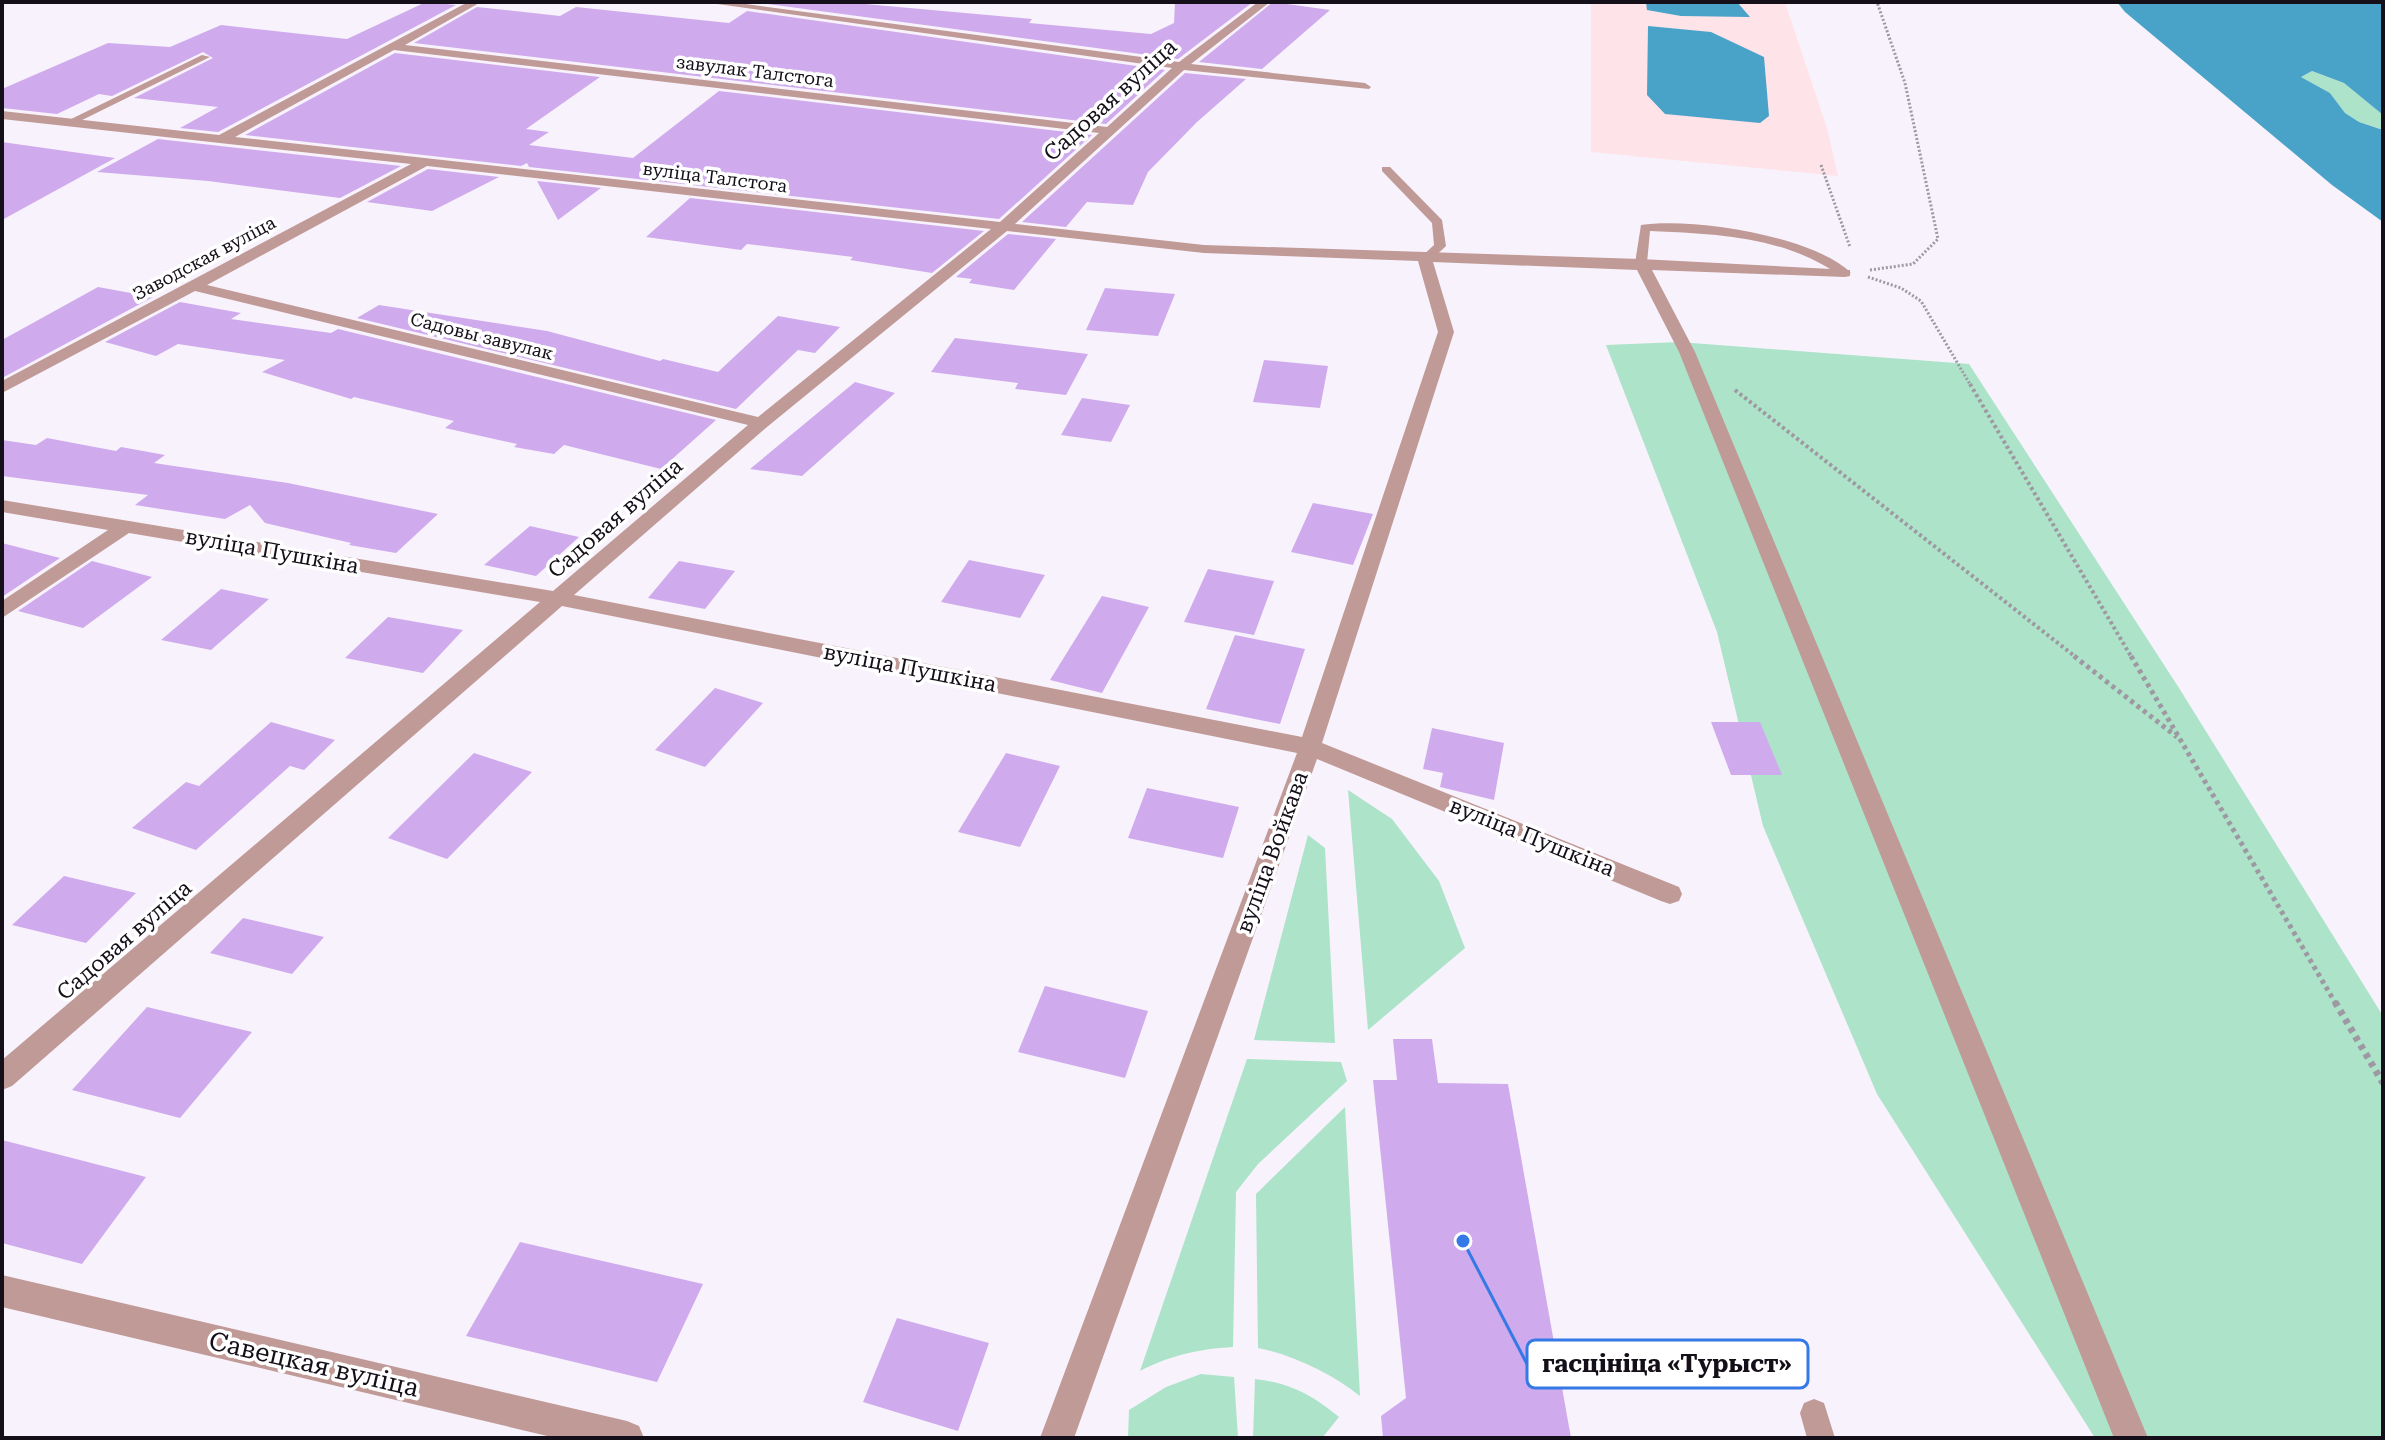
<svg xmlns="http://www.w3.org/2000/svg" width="2385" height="1440" font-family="'Roboto Serif',serif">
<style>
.industrial{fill:#fee3e8}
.green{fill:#ace3c9}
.water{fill:#49a2c7}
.building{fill:#cfabed}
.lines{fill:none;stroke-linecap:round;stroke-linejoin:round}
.path-far3{stroke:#9e98a2;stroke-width:3;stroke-dasharray:2 2;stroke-linecap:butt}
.path-far2{stroke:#9e98a2;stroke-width:4;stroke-dasharray:3 3;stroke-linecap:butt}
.path-far1{stroke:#9e98a2;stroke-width:5;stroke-dasharray:4 4;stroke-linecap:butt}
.path{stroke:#9e98a2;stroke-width:7;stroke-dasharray:5 5;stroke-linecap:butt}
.service{fill:#c09a97;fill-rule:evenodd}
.minor{fill:#c09a97;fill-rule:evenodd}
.labels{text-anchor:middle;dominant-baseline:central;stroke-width:7;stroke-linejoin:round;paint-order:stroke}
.far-street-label{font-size:18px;fill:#140f18;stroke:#fff}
.street-label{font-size:22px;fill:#140f18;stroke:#fff}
.near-street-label{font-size:26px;fill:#140f18;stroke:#fff}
.leader{fill:none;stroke:#3479e6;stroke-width:3}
.callout-dot{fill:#3479e6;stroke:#fff;stroke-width:3}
.callout{fill:#fff;stroke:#3479e6;stroke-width:3}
.callout-label{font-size:24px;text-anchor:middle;font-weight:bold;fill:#140f18}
</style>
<rect width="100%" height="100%" fill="#f8f2fc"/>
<path class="industrial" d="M 1591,2 L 1785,2 L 1827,128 L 1838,176 L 1591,152 Z"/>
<path class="green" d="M 2312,71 L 2344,83 L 2383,115 L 2383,130 L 2359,122 L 2345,113 L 2330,93 L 2301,77 Z
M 1679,342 L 1969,364 L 2179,688 L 2383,1016 L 2383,1438 L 2095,1438 L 1877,1094 L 1763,826 L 1717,632 L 1606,345 Z
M 1348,790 L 1392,819 L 1439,881 L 1465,948 L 1368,1030 Z
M 1308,835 L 1325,848 L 1335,1043 L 1254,1040 Z
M 1247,1059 L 1341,1062 L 1347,1081 L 1258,1164 L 1236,1192 L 1233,1347 C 1199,1349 1171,1355 1140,1371 Z
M 1345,1107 L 1360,1396 C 1332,1374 1294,1355 1258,1348 L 1256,1194 Z
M 1201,1374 L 1234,1377 L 1238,1438 L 1128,1438 L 1129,1410 L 1166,1387 Z
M 1255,1379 C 1290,1383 1312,1395 1339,1417 L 1322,1438 L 1253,1438 Z"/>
<path class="water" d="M 1646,2 L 1737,2 L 1750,17 L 1681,16 L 1647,10 Z
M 2117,2 L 2383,2 L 2383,115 L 2344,83 L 2312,71 L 2301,77 L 2330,93 L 2345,113 L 2359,122 L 2383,130 L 2383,222 L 2332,185 L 2125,12 Z
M 1648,26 L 1711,32 L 1764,57 L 1769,116 L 1760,123 L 1665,114 L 1647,95 Z"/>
<path class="building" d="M 426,2 L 456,5 L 218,132 L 180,128 L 218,107 L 134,98 L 213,58 L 203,52 L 112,96 L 99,94 L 57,114 L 2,108 L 2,89 L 108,43 L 170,47 L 221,25 L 347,39 Z
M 843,2 L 1032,19 L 1029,23 L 1151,34 L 1174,23 L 1175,2 L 1253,2 L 1178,59 L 761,3 Z
M 1273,2 L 1330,10 L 1262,69 L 1199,62 Z
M 477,7 L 560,16 L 576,7 L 729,23 L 747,11 L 1165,70 L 1106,124 L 414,43 Z
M 395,53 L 600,77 L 526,129 L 549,132 L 529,145 L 633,158 L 719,91 L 1092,135 L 999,219 L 529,167 L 527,163 L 521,166 L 245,135 Z
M 1185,73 L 1246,79 L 1197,122 L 1148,172 L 1133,205 L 1087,202 L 1066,227 L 1022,222 Z
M 158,139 L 401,166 L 340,198 L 208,181 L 97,172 Z
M 2,142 L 115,158 L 2,220 Z
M 428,169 L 499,177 L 432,211 L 367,202 Z
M 537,181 L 601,188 L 558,220 Z
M 690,198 L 984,231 L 932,273 L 850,260 L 853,257 L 747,244 L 741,250 L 646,237 Z
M 1008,234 L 1056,239 L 1014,290 L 969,283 L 972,279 L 956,277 Z
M 98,287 L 153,297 L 2,378 L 2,340 Z
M 1105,288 L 1175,294 L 1158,336 L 1086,330 Z
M 180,302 L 241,313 L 231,319 L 331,333 L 338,329 L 716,420 L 661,469 L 564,445 L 554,454 L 514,447 L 517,444 L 445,428 L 454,421 L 354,397 L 351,399 L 262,372 L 285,360 L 178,344 L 156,356 L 105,342 Z
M 379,305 L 547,331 L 660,361 L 663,359 L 718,372 L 778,316 L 840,327 L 815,353 L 798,350 L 736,409 L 357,318 Z
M 955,338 L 1088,354 L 1066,395 L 1015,389 L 1018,383 L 931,372 Z
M 1264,360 L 1328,366 L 1320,408 L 1253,402 Z
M 855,382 L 895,393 L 802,476 L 750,469 Z
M 1082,398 L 1130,405 L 1111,442 L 1061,435 Z
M 47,438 L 116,451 L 121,447 L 165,455 L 154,463 L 288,483 L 438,514 L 396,553 L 349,545 L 351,543 L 265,523 L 250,505 L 225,519 L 135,505 L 148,495 L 2,476 L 2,440 L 36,445 Z
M 1313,503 L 1373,514 L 1353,565 L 1291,552 Z
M 530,526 L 579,537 L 536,576 L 484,565 Z
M 2,543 L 60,558 L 2,597 Z
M 969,560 L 1045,575 L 1020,618 L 941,602 Z
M 92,561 L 152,577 L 83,628 L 18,611 Z
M 679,561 L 735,571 L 705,609 L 648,598 Z
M 1208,569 L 1274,581 L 1254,635 L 1184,622 Z
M 221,589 L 269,599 L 211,650 L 161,640 Z
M 1102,596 L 1149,607 L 1102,693 L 1050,680 Z
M 388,617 L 463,630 L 423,673 L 345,658 Z
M 1235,635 L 1305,649 L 1280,724 L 1206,709 Z
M 715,688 L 763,703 L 705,767 L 655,750 Z
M 271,722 L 335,740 L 304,770 L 290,766 L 196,850 L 132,828 L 186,782 L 199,786 Z
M 1711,722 L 1760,722 L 1782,775 L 1731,775 Z
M 1432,728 L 1504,743 L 1494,800 L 1440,787 L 1443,773 L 1423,769 Z
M 474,753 L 532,772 L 447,859 L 388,838 Z
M 1006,753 L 1060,766 L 1020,847 L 958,832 Z
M 1147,788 L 1239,807 L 1223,858 L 1128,838 Z
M 64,876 L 136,893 L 86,943 L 12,925 Z
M 243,918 L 324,937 L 292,974 L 210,953 Z
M 1045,986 L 1148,1011 L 1125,1078 L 1018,1052 Z
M 147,1007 L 252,1032 L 180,1118 L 72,1090 Z
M 1393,1039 L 1432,1039 L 1438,1083 L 1508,1084 L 1571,1438 L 1383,1438 L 1381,1416 L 1406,1398 L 1373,1080 L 1397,1080 Z
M 2,1140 L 146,1177 L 82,1264 L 2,1243 Z
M 520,1242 L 703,1284 L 657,1382 L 466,1336 Z
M 897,1318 L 989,1343 L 958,1431 L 863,1402 Z"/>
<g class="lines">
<path class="path-far3" d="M 1821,165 L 1850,247
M 1870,270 L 1913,264 L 1938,239 L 1905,83 L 1877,2
M 1868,277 L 1901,288 L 1921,301 L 1971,386"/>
<path class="path-far2" d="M 1970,384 L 2132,658
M 1735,390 L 2077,658"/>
<path class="path-far1" d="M 2074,656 L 2177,737
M 2131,656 L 2336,1004"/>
<path class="path" d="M 2335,1002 L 2383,1083"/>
<path class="service" d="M 202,55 L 210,57 L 74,124 L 65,122 Z
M 1382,167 L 1390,167 L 1442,220 L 1446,246 L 1429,262 L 1419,259 L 1434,245 L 1432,223 L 1382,171 Z
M 1641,225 C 1692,217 1814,236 1851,273 L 1841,276 C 1784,236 1717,234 1650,231 L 1647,263 L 1641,267 L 1635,263 Z
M 1814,1399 L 1824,1403 L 1835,1438 L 1807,1438 L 1800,1413 L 1804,1403 Z"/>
<path class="minor" d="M 468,2 L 481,2 L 405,45 L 1107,127 L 1172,68 L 703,2 L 731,2 L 1179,62 L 1258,2 L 1270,2 L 1191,64 L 1365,83 L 1371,87 L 1369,89 L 1184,70 L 1015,224 L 1204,245 L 1641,259 L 1850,270 L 1850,276 L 1845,277 L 1652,270 L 1695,352 L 2148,1438 L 2114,1438 L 1679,352 L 1637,270 L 1433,262 L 1454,332 L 1322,743 L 1679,887 L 1682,894 L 1679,901 L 1670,904 L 1661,901 L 1317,759 L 1074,1438 L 1040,1438 L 1297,753 L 562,606 L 12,1086 L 2,1090 L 2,1060 L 540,602 L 129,533 L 2,618 L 2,601 L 108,530 L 2,512 L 2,500 L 553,591 L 748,425 L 195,291 L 2,393 L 2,381 L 411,164 L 2,119 L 2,111 L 219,135 ZM 394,50 L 1099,133 L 1000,222 L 235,137 ZM 427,166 L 991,229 L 758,417 L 207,285 ZM 1007,231 L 1204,253 L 1418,261 L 1438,332 L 1302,737 L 574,595 L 767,427 Z
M 2,1275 L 627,1421 L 639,1426 L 644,1438 L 556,1438 L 2,1307 Z"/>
</g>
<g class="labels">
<g class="far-street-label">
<text transform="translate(755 71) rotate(7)">завулак Талстога</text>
<text transform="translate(715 177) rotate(7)">вуліца Талстога</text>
<text transform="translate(204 258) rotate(-28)">Заводская вуліца</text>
<text transform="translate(482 336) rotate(14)">Садовы завулак</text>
</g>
<g class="street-label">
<text transform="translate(1110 100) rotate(-42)">Садовая вуліца</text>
<text transform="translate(615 518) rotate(-41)">Садовая вуліца</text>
<text transform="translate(272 551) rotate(10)">вуліца Пушкіна</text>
<text transform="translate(910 668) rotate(11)">вуліца Пушкіна</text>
<text transform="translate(1532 837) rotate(22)">вуліца Пушкіна</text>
<text transform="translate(1272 852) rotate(-70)">вуліца Войкава</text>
<text transform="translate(124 940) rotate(-41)">Садовая вуліца</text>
</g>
<g class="near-street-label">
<text transform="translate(314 1364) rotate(13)">Савецкая вуліца</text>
</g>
</g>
<path class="leader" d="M1463 1241L1527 1364"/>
<circle class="callout-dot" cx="1463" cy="1241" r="8"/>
<rect class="callout" x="1527" y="1340" width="281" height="48" rx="8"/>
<g class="callout-label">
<text x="1667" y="1372">гасцініца «Турыст»</text>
</g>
<rect width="2385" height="1440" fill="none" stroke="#140f18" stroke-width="8"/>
</svg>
